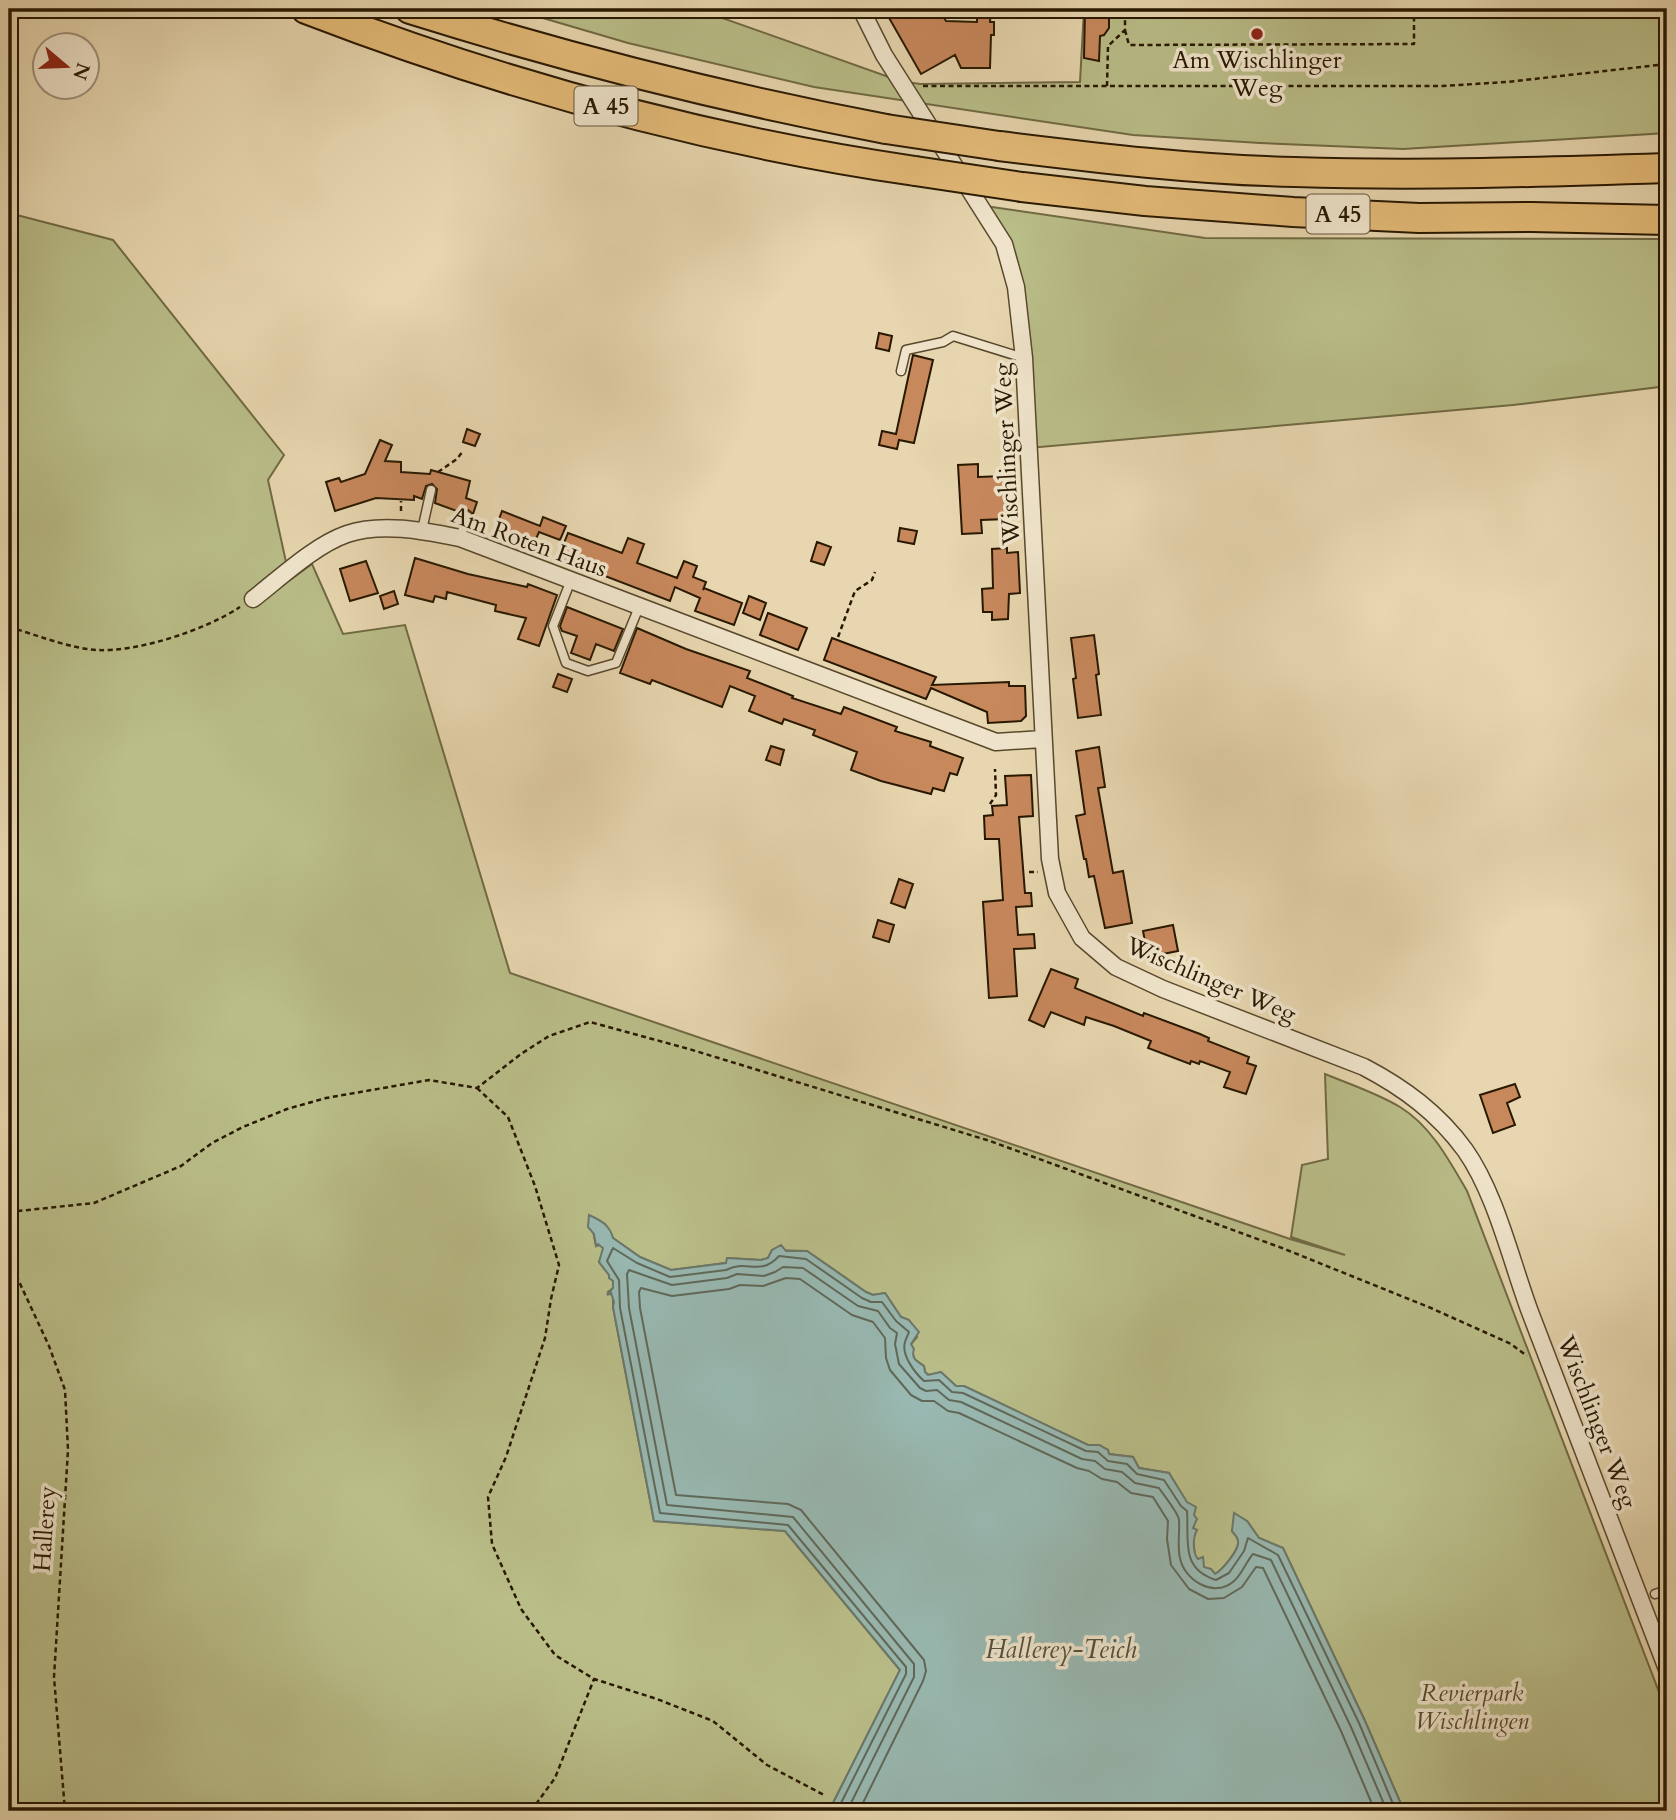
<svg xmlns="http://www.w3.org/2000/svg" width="1676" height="1820" font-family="Cardo,serif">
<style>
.green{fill:#b9bd88;stroke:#706a44;stroke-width:2}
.water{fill:#98b8b1;stroke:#6b786b;stroke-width:2}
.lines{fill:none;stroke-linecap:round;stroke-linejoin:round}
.shore{stroke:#606859;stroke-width:2}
.building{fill:#c7885c;stroke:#281801;stroke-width:2}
.lane-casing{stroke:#58482c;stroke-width:11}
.street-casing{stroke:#58482c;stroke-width:19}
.highway-casing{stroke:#281801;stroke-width:32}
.path{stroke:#281801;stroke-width:2.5;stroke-dasharray:5 3.5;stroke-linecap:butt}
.lane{stroke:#efe4cb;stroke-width:8}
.street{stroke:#efe4cb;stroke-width:16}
.highway{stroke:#e4bb78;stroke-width:28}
.highway-bridge-casing{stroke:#281801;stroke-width:32;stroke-linecap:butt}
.highway-bridge{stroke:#e4bb78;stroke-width:28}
.poi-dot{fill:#8f2418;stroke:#efe4cb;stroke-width:2.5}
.labels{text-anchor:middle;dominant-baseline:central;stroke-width:7;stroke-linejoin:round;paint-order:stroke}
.shield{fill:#efe4cb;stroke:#64553e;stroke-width:2}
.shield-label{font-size:23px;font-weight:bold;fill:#281801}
.poi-label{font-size:24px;fill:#281801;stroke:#efe4cb}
.street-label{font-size:24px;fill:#281801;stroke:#efe4cb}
.park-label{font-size:24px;font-style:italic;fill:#544a2a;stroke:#efe4cb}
.water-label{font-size:26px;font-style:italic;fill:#4f503f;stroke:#efe4cb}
</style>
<rect width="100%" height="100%" fill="#e7d6af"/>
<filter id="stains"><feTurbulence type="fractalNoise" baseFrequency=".00286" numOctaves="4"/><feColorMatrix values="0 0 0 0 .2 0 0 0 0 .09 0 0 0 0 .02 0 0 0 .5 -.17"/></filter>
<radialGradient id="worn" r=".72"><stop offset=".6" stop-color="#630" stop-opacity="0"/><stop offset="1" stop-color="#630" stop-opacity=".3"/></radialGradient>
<path class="green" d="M 512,9 L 697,9 L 900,81 L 920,84 L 1080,82 L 1084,9 L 1667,9 L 1667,133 L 1403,149 L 1260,143 L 1133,135 L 814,87 L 628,43 Z
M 985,206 L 1205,238 L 1667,239 L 1667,386 L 1513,405 L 1029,448 L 1022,332 Z
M 9,213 L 113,240 L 284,455 L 268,480 L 290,580 L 312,564 L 343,634 L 405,625 L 510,973 L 1290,1239 L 1345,1255 L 1291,1237 L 1302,1165 L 1328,1159 L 1325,1074 C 1349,1084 1377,1093 1400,1107 C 1431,1126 1449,1160 1467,1191 L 1667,1713 L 1667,1811 L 1404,1811 L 1365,1721 L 1283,1548 L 1259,1538 L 1247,1521 L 1234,1524 L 1232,1531 C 1234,1534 1238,1537 1238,1541 C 1240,1549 1222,1570 1215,1574 L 1211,1569 L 1204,1568 L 1195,1556 L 1193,1538 L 1194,1516 L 1169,1473 L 1139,1468 L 1133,1457 L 1109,1454 L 1108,1450 L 1099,1445 L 1088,1445 L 964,1386 L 956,1386 L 941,1372 L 929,1375 L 925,1372 L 924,1366 L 914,1359 L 911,1344 L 917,1337 L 909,1320 L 901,1317 L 885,1293 L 873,1295 L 866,1292 L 807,1251 L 772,1250 L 768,1258 L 761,1260 L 728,1258 L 726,1263 L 671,1270 L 640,1257 L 613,1238 L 605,1224 L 590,1216 L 596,1246 L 600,1245 L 603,1248 L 604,1252 L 599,1262 L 613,1280 L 613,1288 L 608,1292 L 613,1296 L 613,1307 L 654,1521 L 785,1531 L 900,1670 L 829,1811 L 9,1811 Z"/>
<path class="water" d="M 589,1215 C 600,1220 610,1225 613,1238 L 640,1257 L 671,1270 L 726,1263 L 727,1258 L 761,1260 L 768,1258 L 772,1250 L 781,1245 L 786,1251 L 807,1251 L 866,1292 L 873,1295 L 885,1293 L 901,1317 L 909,1320 L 919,1332 L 911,1344 L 914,1349 C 911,1358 916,1361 924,1366 L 925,1372 L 928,1375 L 941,1372 L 956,1386 L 964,1386 L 1088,1445 L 1099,1445 L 1108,1450 L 1109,1454 L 1133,1457 L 1139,1468 L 1169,1473 L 1187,1502 L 1196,1507 L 1194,1515 L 1197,1519 L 1193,1528 L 1197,1530 C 1193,1537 1192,1552 1198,1559 L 1203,1557 L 1204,1567 L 1211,1569 L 1215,1574 C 1222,1570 1240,1550 1238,1541 C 1238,1537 1234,1534 1232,1531 L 1234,1513 L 1247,1521 L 1259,1538 L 1283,1548 L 1365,1721 L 1404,1811 L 829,1811 L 900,1670 L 785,1531 L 654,1521 L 613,1307 L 614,1302 L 611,1293 L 607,1295 L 613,1288 L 613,1281 L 609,1278 L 609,1275 L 599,1262 L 603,1248 L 598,1244 L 596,1246 L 594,1234 L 588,1227 Z"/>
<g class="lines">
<path class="shore" d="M 837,1811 L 906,1674 L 906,1667 L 788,1525 L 660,1513 L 620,1308 L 619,1280 L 607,1261 L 613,1248 L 637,1263 L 670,1277 L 726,1270 C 747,1259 760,1277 779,1256 L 806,1259 L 862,1298 L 871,1302 L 882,1302 L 896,1321 L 909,1332 C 908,1335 906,1338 905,1342 C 901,1355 915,1373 924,1381 L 939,1380 L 952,1392 L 963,1393 L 1086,1451 L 1098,1452 L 1108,1461 L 1127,1464 L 1137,1474 L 1164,1480 L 1181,1506 L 1187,1511 C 1189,1540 1180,1569 1216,1580 L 1229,1573 L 1244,1551 L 1248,1538 L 1278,1555 L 1359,1723 L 1396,1811
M 847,1811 L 914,1677 L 914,1664 L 793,1517 L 667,1505 L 629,1308 L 627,1274 L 629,1270 L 672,1285 L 727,1278 L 737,1274 L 764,1276 L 775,1272 L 783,1267 L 803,1268 L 858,1306 L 878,1311 L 890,1328 L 897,1333 L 895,1344 L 899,1364 L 920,1388 L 926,1391 L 937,1390 L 949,1400 L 961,1402 L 1082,1459 L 1095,1461 L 1105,1469 L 1122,1472 L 1135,1483 L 1159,1488 C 1163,1494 1179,1514 1179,1520 C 1180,1533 1177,1545 1180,1558 C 1184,1580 1214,1599 1234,1581 C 1242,1574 1246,1562 1253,1554 L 1271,1560 L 1351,1727 L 1387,1811
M 859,1811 L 923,1681 L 926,1671 L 924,1660 L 801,1510 L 788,1504 L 676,1495 L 640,1308 L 639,1292 L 641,1288 L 672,1296 L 729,1289 L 740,1285 L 763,1286 L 786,1278 L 800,1279 L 852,1315 L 873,1322 L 885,1338 L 886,1358 L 890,1370 L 911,1395 L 922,1401 L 934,1401 L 948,1411 L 959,1413 L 1077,1468 L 1089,1471 L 1102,1479 L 1117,1482 L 1131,1493 L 1153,1497 L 1168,1521 L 1167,1539 L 1171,1565 L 1189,1589 L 1208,1599 L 1224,1598 L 1242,1587 L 1256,1567 L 1263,1568 L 1341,1731 L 1375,1811"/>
</g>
<path class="building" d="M 884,9 L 939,9 L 946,21 L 977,22 L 977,9 L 991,9 L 990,22 L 994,22 L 994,35 L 991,35 L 990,68 L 961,68 L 955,55 L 921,74 Z
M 1085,9 L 1109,9 L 1109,28 L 1104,35 L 1100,36 L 1099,61 L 1084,58 Z
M 879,333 L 892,336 L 889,351 L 876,348 Z
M 913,355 L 933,360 L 914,443 L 899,440 L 897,449 L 879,445 L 882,431 L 896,434 Z
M 467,429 L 480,434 L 475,446 L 463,442 Z
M 380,440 L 392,445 L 385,461 L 401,462 L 401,472 L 430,474 L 431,470 L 470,481 L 466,498 L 477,502 L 473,514 L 468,510 L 462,513 L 435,503 L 437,489 L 432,484 L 426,486 L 422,499 L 414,496 L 414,500 L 376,498 L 335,511 L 326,482 L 339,478 L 341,482 L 365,474 Z
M 978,464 L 978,477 L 1004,476 L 1007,519 L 981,520 L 982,533 L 962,534 L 958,465 Z
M 502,511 L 540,526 L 543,517 L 566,526 L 560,540 L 539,532 L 532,548 L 494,533 Z
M 900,528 L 917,531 L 914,544 L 898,541 Z
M 568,533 L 622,553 L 628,538 L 644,544 L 637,563 L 677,578 L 684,561 L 697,566 L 693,577 L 706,582 L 703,590 L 704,588 L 742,603 L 734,625 L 695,611 L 700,598 L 675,587 L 670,601 L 558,558 Z
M 817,542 L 831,547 L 824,565 L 811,561 Z
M 1007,548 L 1007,553 L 1018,552 L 1020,593 L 1009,594 L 1008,619 L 992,620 L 992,612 L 983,612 L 982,589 L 993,588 L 992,549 Z
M 415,558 L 468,574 L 527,587 L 528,584 L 557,595 L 539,646 L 518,639 L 526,618 L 495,611 L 496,605 L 447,592 L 446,599 L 435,596 L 433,602 L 405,595 Z
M 366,561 L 378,593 L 350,601 L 340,569 Z
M 394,591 L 398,604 L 384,609 L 380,596 Z
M 749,596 L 766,603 L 760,620 L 743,613 Z
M 567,607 L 623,629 L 614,651 L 596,644 L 590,660 L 571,653 L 577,636 L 562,631 L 560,626 Z
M 768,613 L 807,628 L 798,650 L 760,635 Z
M 637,628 L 686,649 L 750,671 L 747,678 L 793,696 L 792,698 L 841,714 L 844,707 L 897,727 L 895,731 L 931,742 L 930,746 L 963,758 L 957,775 L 950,773 L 944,791 L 933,788 L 931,794 L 881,781 L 851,770 L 857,752 L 813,735 L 815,730 L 784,719 L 782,724 L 749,711 L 755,696 L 730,686 L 722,707 L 652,680 L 650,684 L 620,673 Z
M 1094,635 L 1099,674 L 1096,675 L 1101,715 L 1078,718 L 1073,679 L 1076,678 L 1071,638 Z
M 832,638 L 936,677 L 932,685 L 1009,682 L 1009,686 L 1025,686 L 1026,716 L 1021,721 L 988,723 L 987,712 L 931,688 L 926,699 L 824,660 Z
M 558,674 L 572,679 L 567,692 L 553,687 Z
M 771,746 L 784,750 L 780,765 L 766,760 Z
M 1099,747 L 1105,787 L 1098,788 L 1113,873 L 1123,871 L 1132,923 L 1105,928 L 1094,876 L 1089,877 L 1086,859 L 1084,859 L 1076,816 L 1085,814 L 1076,751 Z
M 1031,775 L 1033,816 L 1019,817 L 1025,893 L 1031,893 L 1032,906 L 1016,907 L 1018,935 L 1034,934 L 1035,948 L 1014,949 L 1017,996 L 989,998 L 983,902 L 1003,900 L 999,839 L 985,839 L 984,816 L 993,815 L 992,806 L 1007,805 L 1005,776 Z
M 899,879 L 913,884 L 905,908 L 891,903 Z
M 878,920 L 894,925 L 889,942 L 873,937 Z
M 1173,925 L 1178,951 L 1148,957 L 1143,931 Z
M 1051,969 L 1078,979 L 1075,988 L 1143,1016 L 1144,1013 L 1200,1034 L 1209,1038 L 1208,1041 L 1249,1057 L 1247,1063 L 1256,1066 L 1246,1094 L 1224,1087 L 1230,1072 L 1200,1061 L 1199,1064 L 1191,1061 L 1190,1064 L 1148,1048 L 1151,1041 L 1114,1026 L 1086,1017 L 1084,1025 L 1051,1012 L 1044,1027 L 1029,1020 Z
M 1515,1084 L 1520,1097 L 1507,1103 L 1515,1125 L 1493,1133 L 1480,1095 Z"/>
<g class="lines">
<defs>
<path id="lane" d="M 901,371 L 906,350 L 943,342 L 953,336 L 1024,358
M 422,530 L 431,490
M 460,538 L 467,516
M 571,580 L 553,626 L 566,663 L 588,671 L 616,663 L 639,607
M 1655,1594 L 1667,1590"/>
<path id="street" d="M 861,9 L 884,55 L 1004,244 L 1016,287 L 1024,358 L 1050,859 L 1057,893 L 1082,938 L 1116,967 L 1163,989 L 1364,1067 C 1404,1088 1438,1113 1465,1150 C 1496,1194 1511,1261 1530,1312 C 1575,1431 1621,1550 1667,1669
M 253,599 C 280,578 315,545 347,534 C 382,522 425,531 460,538 L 996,742 L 1042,739"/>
<path id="highway" d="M 306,9 C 501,84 708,141 915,171
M 410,9 C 566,58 724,98 886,129
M 999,146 C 1097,158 1196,170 1295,172 C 1419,176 1543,172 1667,168
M 1022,187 L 1145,201 L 1293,212 L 1419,218 L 1532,217 L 1667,220"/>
</defs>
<use href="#lane" class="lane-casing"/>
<use href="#street" class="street-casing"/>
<use href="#highway" class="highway-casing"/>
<path class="path" d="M 1125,30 L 1129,45 L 1414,44 L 1414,9
M 923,86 L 1441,86 L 1507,82 L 1667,64
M 1107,86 L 1108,46 L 1125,30 L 1125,9
M 438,472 L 457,459 L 463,451
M 401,511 L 401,501
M 9,627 C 37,635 68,648 97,650 C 139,652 205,630 240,607
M 838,637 L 855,591 L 872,580 L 875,572
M 990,804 L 996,795 L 995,769
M 1029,872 L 1038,872
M 477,1088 L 508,1117 L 535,1186 L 559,1265 L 551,1299 L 545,1338 L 506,1457 L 488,1497 L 492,1544 L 521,1609 L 555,1655 L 594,1679 L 657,1699 L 713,1721 L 767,1765 L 824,1795
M 9,1212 L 94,1203 L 181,1166 L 212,1143 L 243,1127 L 287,1109 L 326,1098 L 429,1080 L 477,1088 L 521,1054 L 549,1036 L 590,1022 L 689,1049 L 990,1141 L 1282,1248 L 1431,1308 L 1511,1344 L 1527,1356
M 9,1260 L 49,1346 L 65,1390 L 68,1450 L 54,1677 L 65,1811
M 531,1811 L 555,1778 L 594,1679"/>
<use href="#lane" class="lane"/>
<use href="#street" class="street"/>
<use href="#highway" class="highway"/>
<defs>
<path id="highway-bridge" d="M 886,129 L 999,146
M 915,171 L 1022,187"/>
</defs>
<use href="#highway-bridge" class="highway-bridge-casing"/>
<use href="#highway-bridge" class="highway-bridge"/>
</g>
<circle class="poi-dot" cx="1257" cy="34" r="7"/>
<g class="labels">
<g class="shield">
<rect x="574.5" y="86.5" width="63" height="39" rx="5"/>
<rect x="1306.5" y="194.5" width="63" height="39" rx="5"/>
</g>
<g class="shield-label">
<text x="606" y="106">A 45</text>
<text x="1338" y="214">A 45</text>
</g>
<g class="poi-label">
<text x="1257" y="60">Am Wischlinger<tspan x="1257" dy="28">Weg</tspan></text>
</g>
<g class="street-label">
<text transform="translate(1007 454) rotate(-93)">Wischlinger Weg</text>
<text transform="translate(529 542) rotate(20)">Am Roten Haus</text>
<text transform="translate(1211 980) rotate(23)">Wischlinger Weg</text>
<text transform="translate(1597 1422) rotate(69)">Wischlinger Weg</text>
<text transform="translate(45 1529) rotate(-86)">Hallerey</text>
</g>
<g class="park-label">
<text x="1472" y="1693">Revierpark<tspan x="1472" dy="28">Wischlingen</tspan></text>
</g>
<g class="water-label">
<text x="1061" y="1649">Hallerey-Teich</text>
</g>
</g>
<rect width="1676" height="1820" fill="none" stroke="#e7d6af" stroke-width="35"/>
<rect x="10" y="10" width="1655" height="1799" fill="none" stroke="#281801" stroke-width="3.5"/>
<rect x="18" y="18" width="1641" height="1785" fill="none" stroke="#281801" stroke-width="2"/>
<g transform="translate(66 66) rotate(109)"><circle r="33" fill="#efe4cb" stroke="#9f927a" stroke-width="2"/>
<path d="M0-5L12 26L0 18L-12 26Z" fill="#8f2418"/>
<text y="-10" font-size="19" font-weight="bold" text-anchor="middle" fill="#281801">N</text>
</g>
<rect width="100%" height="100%" filter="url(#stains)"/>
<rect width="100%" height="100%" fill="url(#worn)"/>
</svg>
